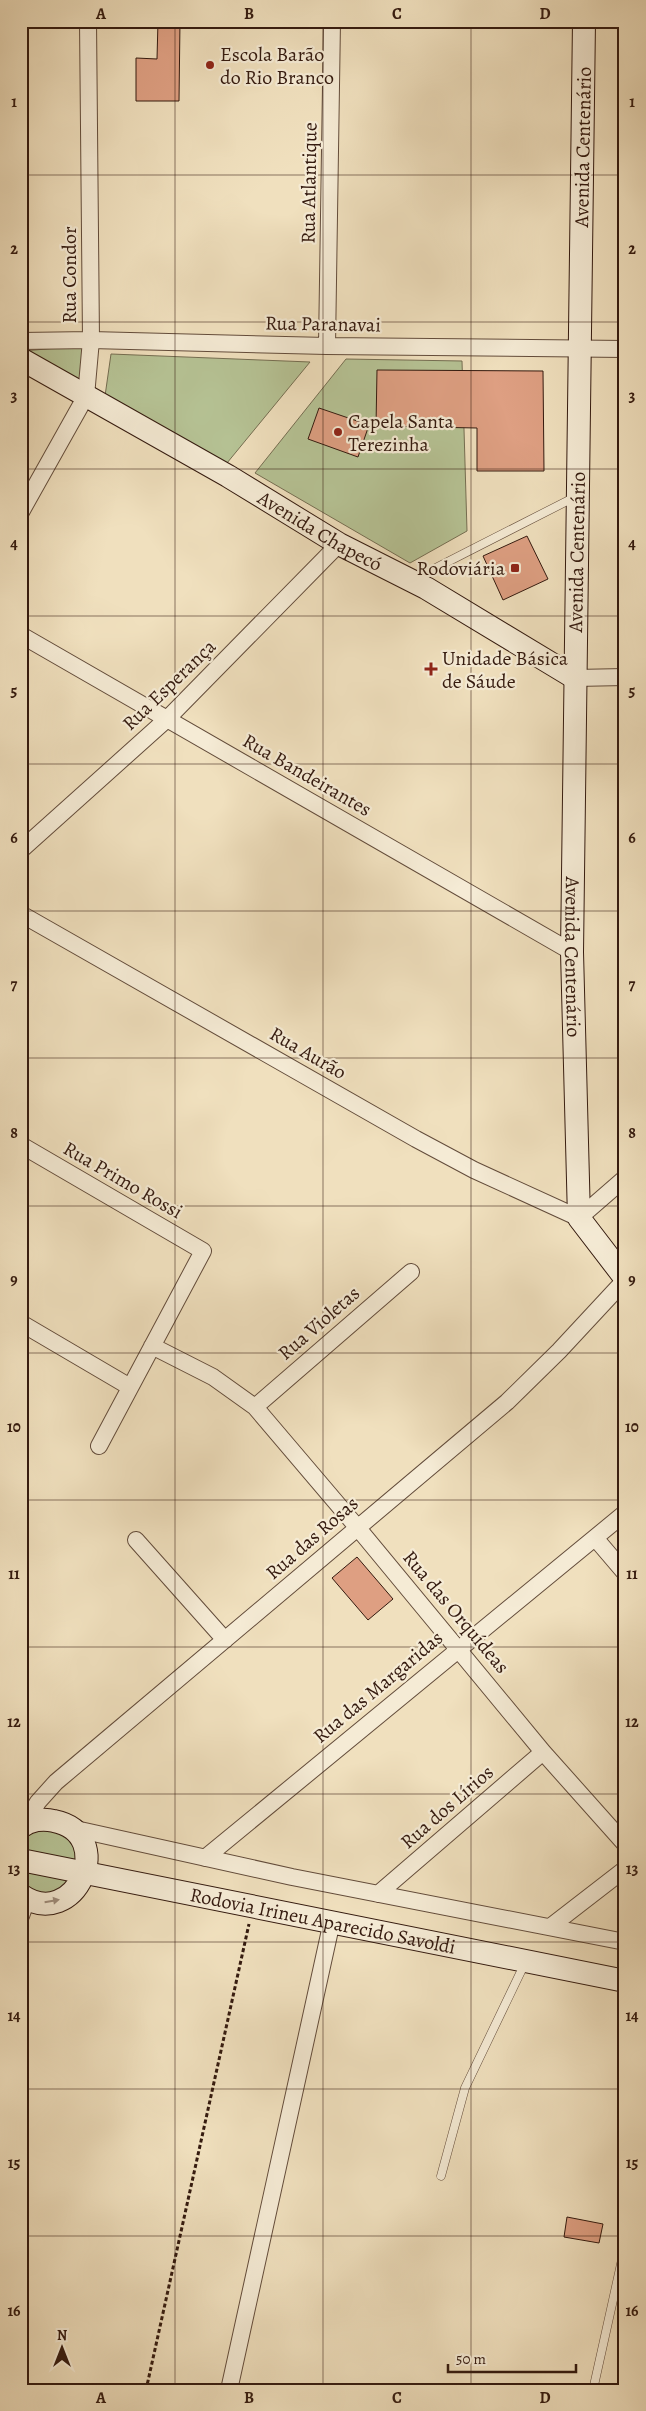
<svg xmlns="http://www.w3.org/2000/svg" width="646" height="2411" font-family="Alegreya,serif">
<style>
.green{fill:#b6c395;stroke:#756e52}
.building{fill:#de9f82;stroke:#341a0f}
.lines{fill:none;stroke-linecap:round;stroke-linejoin:round}
.lane-casing{stroke:#634c3b;stroke-width:9}
.street-casing{stroke:#634c3b;stroke-width:18}
.secondary-casing{stroke:#341a0f;stroke-width:24}
.path{stroke:#341a0f;stroke-width:3;stroke-dasharray:4 2.5;stroke-linecap:butt}
.lane{stroke:#f5ebd5;stroke-width:8}
.street{stroke:#f5ebd5;stroke-width:16}
.secondary{stroke:#f5ebd5;stroke-width:22}
.oneway{fill:#9e8d7c}
.grid{fill:none;stroke:#341a0f;stroke-width:1;stroke-opacity:0.55}
.poi-dot{fill:#8f2418;stroke:#f5ebd5;stroke-width:2}
.labels{text-anchor:middle;dominant-baseline:central;stroke-width:4.5;stroke-linejoin:round;paint-order:stroke}
.poi-label{font-size:20px;fill:#341a0f;stroke:#f5ebd5;text-anchor:start}
.street-label{font-size:20px;fill:#341a0f;stroke:#f5ebd5}
.neatline{fill:none;stroke:#341a0f;stroke-width:2}
.grid-label{font-size:16px;text-anchor:middle;font-weight:bold;fill:#341a0f}
</style>
<rect width="100%" height="100%" fill="#f0e0be"/>
<filter id="stains"><feTurbulence type="fractalNoise" baseFrequency=".004" numOctaves="4"/><feColorMatrix values="0 0 0 0 .2 0 0 0 0 .09 0 0 0 0 .02 0 0 0 .5 -.17"/></filter>
<radialGradient id="worn" r=".72"><stop offset=".6" stop-color="#630" stop-opacity="0"/><stop offset="1" stop-color="#630" stop-opacity=".3"/></radialGradient>
<path class="green" d="M 89,345 L 85,383 L 24,351 Z
M 111,354 L 310,362 L 227,463 L 105,396 Z
M 346,359 L 462,361 L 467,531 L 410,563 L 255,473 Z
M 60,1827 L 84,1863 L 21,1850 L 21,1830 Z
M 21,1870 L 78,1881 L 47,1897 L 21,1887 Z"/>
<path class="building" d="M 158,21 L 180,21 L 179,101 L 136,101 L 136,58 L 157,59 Z
M 377,370 L 543,371 L 544,471 L 477,471 L 477,428 L 376,426 Z
M 319,408 L 369,425 L 358,457 L 308,439 Z
M 527,536 L 548,579 L 503,600 L 483,556 Z
M 357,1557 L 393,1599 L 368,1620 L 332,1578 Z
M 567,2217 L 603,2224 L 599,2243 L 564,2237 Z"/>
<g class="lines">
<defs>
<path id="lane" d="M 414,579 L 575,497
M 441,2176 L 465,2088 L 525,1963
M 593,2390 L 625,2246"/>
<path id="street" d="M 21,341 L 91,340 L 327,346 L 625,349
M 327,346 L 332,21
M 21,512 L 86,396 L 91,340 L 88,21
M 21,635 L 572,952
M 575,678 L 625,677
M 21,850 L 167,719 L 339,544
M 21,914 L 416,1139 L 474,1170 L 579,1218 L 625,1178
M 21,1145 L 203,1251 L 99,1446
M 21,1323 L 130,1387
M 152,1346 L 213,1377 L 255,1407 L 357,1527 L 543,1752 L 625,1844
M 255,1407 L 411,1272
M 596,1539 L 625,1573
M 136,1540 L 225,1640
M 24,1825 L 38,1802 L 56,1782 L 507,1402 L 559,1351 L 625,1280
M 71,1828 L 292,1877 L 625,1942
M 205,1858 L 625,1513
M 378,1894 L 543,1752
M 21,1916 L 27,1899
M 550,1927 L 625,1869
M 229,2390 L 332,1921"/>
<g id="secondary">
<path id="s1" d="M 584,21 L 572,952 L 579,1218 L 625,1278"/>
<path id="s2" d="M 21,359 L 228,476 L 339,544 L 426,588 L 575,678"/>
<path d="M 21,1827 C 30,1820 43,1818 54,1821 C 119,1834 75,1933 21,1895"/>
<path id="s3" d="M 21,1860 L 625,1981"/>
</g>
</defs>
<use href="#lane" class="lane-casing"/>
<use href="#street" class="street-casing"/>
<use href="#secondary" class="secondary-casing"/>
<path class="path" d="M 146,2390 L 249,1924"/>
<use href="#lane" class="lane"/>
<use href="#street" class="street"/>
<use href="#secondary" class="secondary"/>
</g>
<defs><path id="oneway-solid" d="M-6-.8H1V-3.2L6.5 0L1 3.2V.8H-6Z" transform="scale(1.25)"/></defs>
<use class="oneway" href="#oneway-solid" transform="translate(52 1901) rotate(-10)"/>
<path class="grid" d="M 175,21 L 175,2390M 323,21 L 323,2390M 471,21 L 471,2390M 21,175 L 625,175M 21,322 L 625,322M 21,469 L 625,469M 21,616 L 625,616M 21,764 L 625,764M 21,911 L 625,911M 21,1058 L 625,1058M 21,1206 L 625,1206M 21,1353 L 625,1353M 21,1500 L 625,1500M 21,1647 L 625,1647M 21,1794 L 625,1794M 21,1942 L 625,1942M 21,2089 L 625,2089M 21,2236 L 625,2236"/>
<g class="poi-dot">
<circle cx="210" cy="65" r="5"/>
<circle cx="338" cy="432" r="5"/>
<rect x="510" y="563" width="10" height="10" rx="2.5"/>
<path d="M428.5 661.5h5v5h5v5h-5v5h-5v-5h-5v-5h5z"/>
</g>
<g class="labels">
<g class="poi-label">
<text x="220" y="54">Escola Barão<tspan x="220" dy="23">do Rio Branco</tspan></text>
<text x="348" y="421">Capela Santa<tspan x="348" dy="23">Terezinha</tspan></text>
<text x="505" y="568" text-anchor="end">Rodoviária</text>
<text x="442" y="658">Unidade Básica<tspan x="442" dy="23">de Sáude</tspan></text>
</g>
<g class="street-label">
<text transform="translate(583 147) rotate(-89)">Avenida Centenário</text>
<text transform="translate(309 183) rotate(-89)">Rua Atlantique</text>
<text transform="translate(69 275) rotate(-90)">Rua Condor</text>
<text transform="translate(323 324) rotate(1)">Rua Paranavai</text>
<text stroke="none"><textPath href="#s2" startOffset="345">Avenida Chapecó</textPath></text>
<text transform="translate(577 552) rotate(-89)">Avenida Centenário</text>
<text transform="translate(169 685) rotate(-44)">Rua Esperança</text>
<text transform="translate(307 775) rotate(30)">Rua Bandeirantes</text>
<text stroke="none"><textPath href="#s1" startOffset="936">Avenida Centenário</textPath></text>
<text transform="translate(308 1053) rotate(30)">Rua Aurão</text>
<text transform="translate(123 1180) rotate(30)">Rua Primo Rossi</text>
<text transform="translate(319 1323) rotate(-41)">Rua Violetas</text>
<text transform="translate(312 1538) rotate(-41)">Rua das Rosas</text>
<text transform="translate(456 1612) rotate(50)">Rua das Orquídeas</text>
<text transform="translate(378 1687) rotate(-40)">Rua das Margaridas</text>
<text transform="translate(447 1807) rotate(-41)">Rua dos Lírios</text>
<text stroke="none"><textPath href="#s3" startOffset="308">Rodovia Irineu Aparecido Savoldi</textPath></text>
</g>
</g>
<rect width="646" height="2411" fill="none" stroke="#f0e0be" stroke-width="55"/>
<g transform="translate(62 2348)" stroke="#f5ebd5" stroke-width="4" paint-order="stroke">
<path d="M0-4L9 19L0 12L-9 19Z" fill="#341a0f"/>
<text y="-8" font-size="14" font-weight="bold" text-anchor="middle" fill="#341a0f">N</text>
</g>
<path d="M448 2364v8h128v-8" fill="none" stroke="#341a0f" stroke-width="2.5"/>
<text x="456" y="2364" font-size="15" fill="#341a0f" stroke="#f5ebd5" stroke-width="4" paint-order="stroke">50 m</text>
<rect x="28" y="28" width="590" height="2356" class="neatline"/>
<g class="grid-label">
<text x="101" y="19">A</text>
<text x="249" y="19">B</text>
<text x="397" y="19">C</text>
<text x="545" y="19">D</text>
<text x="14" y="107">1</text>
<text x="632" y="107">1</text>
<text x="14" y="254">2</text>
<text x="632" y="254">2</text>
<text x="14" y="401">3</text>
<text x="632" y="401">3</text>
<text x="14" y="549">4</text>
<text x="632" y="549">4</text>
<text x="14" y="696">5</text>
<text x="632" y="696">5</text>
<text x="14" y="843">6</text>
<text x="632" y="843">6</text>
<text x="14" y="990">7</text>
<text x="632" y="990">7</text>
<text x="14" y="1138">8</text>
<text x="632" y="1138">8</text>
<text x="14" y="1285">9</text>
<text x="632" y="1285">9</text>
<text x="14" y="1432">10</text>
<text x="632" y="1432">10</text>
<text x="14" y="1579">11</text>
<text x="632" y="1579">11</text>
<text x="14" y="1727">12</text>
<text x="632" y="1727">12</text>
<text x="14" y="1874">13</text>
<text x="632" y="1874">13</text>
<text x="14" y="2021">14</text>
<text x="632" y="2021">14</text>
<text x="14" y="2168">15</text>
<text x="632" y="2168">15</text>
<text x="14" y="2316">16</text>
<text x="632" y="2316">16</text>
<text x="101" y="2403">A</text>
<text x="249" y="2403">B</text>
<text x="397" y="2403">C</text>
<text x="545" y="2403">D</text>
</g>
<rect width="100%" height="100%" filter="url(#stains)"/>
<rect width="100%" height="100%" fill="url(#worn)"/>
</svg>
